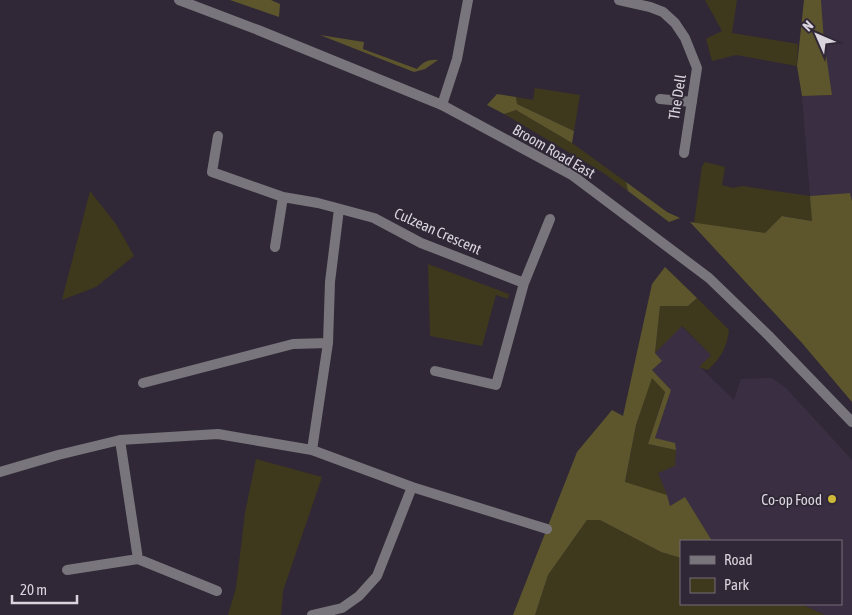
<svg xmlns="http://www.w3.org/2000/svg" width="852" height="615" font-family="'Asap Condensed',sans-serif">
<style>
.built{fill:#3a2f42}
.green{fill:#3e381c}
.forest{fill:#5d562d}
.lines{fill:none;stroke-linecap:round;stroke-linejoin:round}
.minor{stroke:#79757c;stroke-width:10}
.tertiary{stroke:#79757c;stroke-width:10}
.poi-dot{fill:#ceb837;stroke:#302836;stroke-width:2}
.labels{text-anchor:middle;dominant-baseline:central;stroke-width:4;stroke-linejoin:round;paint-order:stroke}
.street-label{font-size:15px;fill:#d9d4dd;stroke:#302836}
.poi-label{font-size:15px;fill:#d9d4dd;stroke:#302836;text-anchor:end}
</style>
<rect width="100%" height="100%" fill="#302836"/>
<path class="built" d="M 821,0 L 852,0 L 852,201 L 850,193 L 810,196 L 802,96 L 832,95 L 824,41 Z
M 681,326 L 711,355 L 700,367 L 734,400 L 741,379 L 772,378 L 786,388 L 852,460 L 852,615 L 825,615 L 801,604 L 841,604 L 841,541 L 712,541 L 685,497 L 670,506 L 658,473 L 655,438 L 671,390 L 652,370 L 662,361 L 655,353 Z"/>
<path class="green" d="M 705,0 L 737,0 L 732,33 L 798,44 L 797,66 L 736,55 L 712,61 L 706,39 L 722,31 Z
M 535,88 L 580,95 L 574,131 L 517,104 L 516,97 L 533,100 Z
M 516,110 L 572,143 L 626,182 L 628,191 L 602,172 L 504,114 Z
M 705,162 L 725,167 L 722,185 L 733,188 L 742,186 L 810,196 L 813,221 L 783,216 L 765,233 L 694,223 L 702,166 Z
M 90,191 L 116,224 L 134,256 L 96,287 L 62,300 Z
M 428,264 L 509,294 L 508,299 L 496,295 L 482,346 L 430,336 Z
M 697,298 L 729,330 C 727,347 721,358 708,370 L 699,367 L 711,355 L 682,326 L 655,353 L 660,305 L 688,306 Z
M 652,377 L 665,391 L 648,444 L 676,450 L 675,466 L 658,473 L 667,495 L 625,483 L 636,425 Z
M 256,459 L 322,477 L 283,591 L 281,615 L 228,615 L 236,588 L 245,513 Z
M 587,520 L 600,520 L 661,552 L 681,558 L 681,604 L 801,604 L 825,615 L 535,615 L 548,575 Z"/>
<path class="forest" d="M 230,0 L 271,0 L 280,4 L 279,17 Z
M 804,0 L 821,0 L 824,41 L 832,95 L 802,96 L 797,66 Z
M 320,35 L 364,42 L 363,49 L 417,69 C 423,62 429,59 438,60 L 425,69 L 414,72 Z
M 497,94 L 516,97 L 517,104 L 574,131 L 572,143 L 516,110 L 504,114 L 487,105 Z
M 626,182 L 667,212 L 680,218 L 669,222 L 628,191 Z
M 850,193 L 852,201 L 852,402 L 802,343 L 690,222 L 765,233 L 782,216 L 812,221 L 810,196 Z
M 665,267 L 697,298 L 688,306 L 660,306 L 655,353 L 662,361 L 652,370 L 671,390 L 655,438 L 675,443 L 676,450 L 648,444 L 665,392 L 652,378 L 636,425 L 625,482 L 667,495 L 670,506 L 685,497 L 712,541 L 681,541 L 681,558 L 661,552 L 600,520 L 587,520 L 548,575 L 535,615 L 513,615 L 577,452 L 612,410 L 623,416 L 652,284 Z"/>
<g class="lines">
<path class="minor" d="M 619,0 L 650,7 L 663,12 L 675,23 L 685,38 L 697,68 L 684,153
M 660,99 L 692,102
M 442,105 L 457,59 L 468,0
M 218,136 L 212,172 L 283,197 L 318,203 L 374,218 L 421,243 L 524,283 L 496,385 L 435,371
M 275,247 L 283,197
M 524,283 L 550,219
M 143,383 L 293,344 L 328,343
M 120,440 L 138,559
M 312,450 L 328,343 L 330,282 L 339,209
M 0,472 L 58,455 L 120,440 L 218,434 L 312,450 L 412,487 L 547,529
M 67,570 L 138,559 L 217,591
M 312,615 L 342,608 L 359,596 L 377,576 L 412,487"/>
<path class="tertiary" d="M 179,0 L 258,30 L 442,105 L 572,175 L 709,278 L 768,335 L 852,422"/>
</g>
<circle class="poi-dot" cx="832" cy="499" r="5"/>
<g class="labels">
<g class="street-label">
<text transform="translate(677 97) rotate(-81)">The Dell</text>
<text transform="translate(554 151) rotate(30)">Broom Road East</text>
<text transform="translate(438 231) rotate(24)">Culzean Crescent</text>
</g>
<g class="poi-label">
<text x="822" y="499">Co-op Food</text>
</g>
</g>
<rect x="680" y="540" width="162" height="65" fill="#302836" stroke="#746d79"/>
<rect x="690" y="556" width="25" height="8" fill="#79757c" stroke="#746d79"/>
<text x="724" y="565" font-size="15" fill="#d9d4dd">Road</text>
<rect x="690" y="578" width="25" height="15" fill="#3e381c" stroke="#746d79"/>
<text x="724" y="590" font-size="15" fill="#d9d4dd">Park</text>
<g transform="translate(817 35) rotate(315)" stroke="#302836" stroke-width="4" paint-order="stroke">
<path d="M0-4L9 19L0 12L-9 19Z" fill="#d9d4dd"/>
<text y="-8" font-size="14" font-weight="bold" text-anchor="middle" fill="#d9d4dd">N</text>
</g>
<path d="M12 595v8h65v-8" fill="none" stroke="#d9d4dd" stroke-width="2.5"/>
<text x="20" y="595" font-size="15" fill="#d9d4dd" stroke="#302836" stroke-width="4" paint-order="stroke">20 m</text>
</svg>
